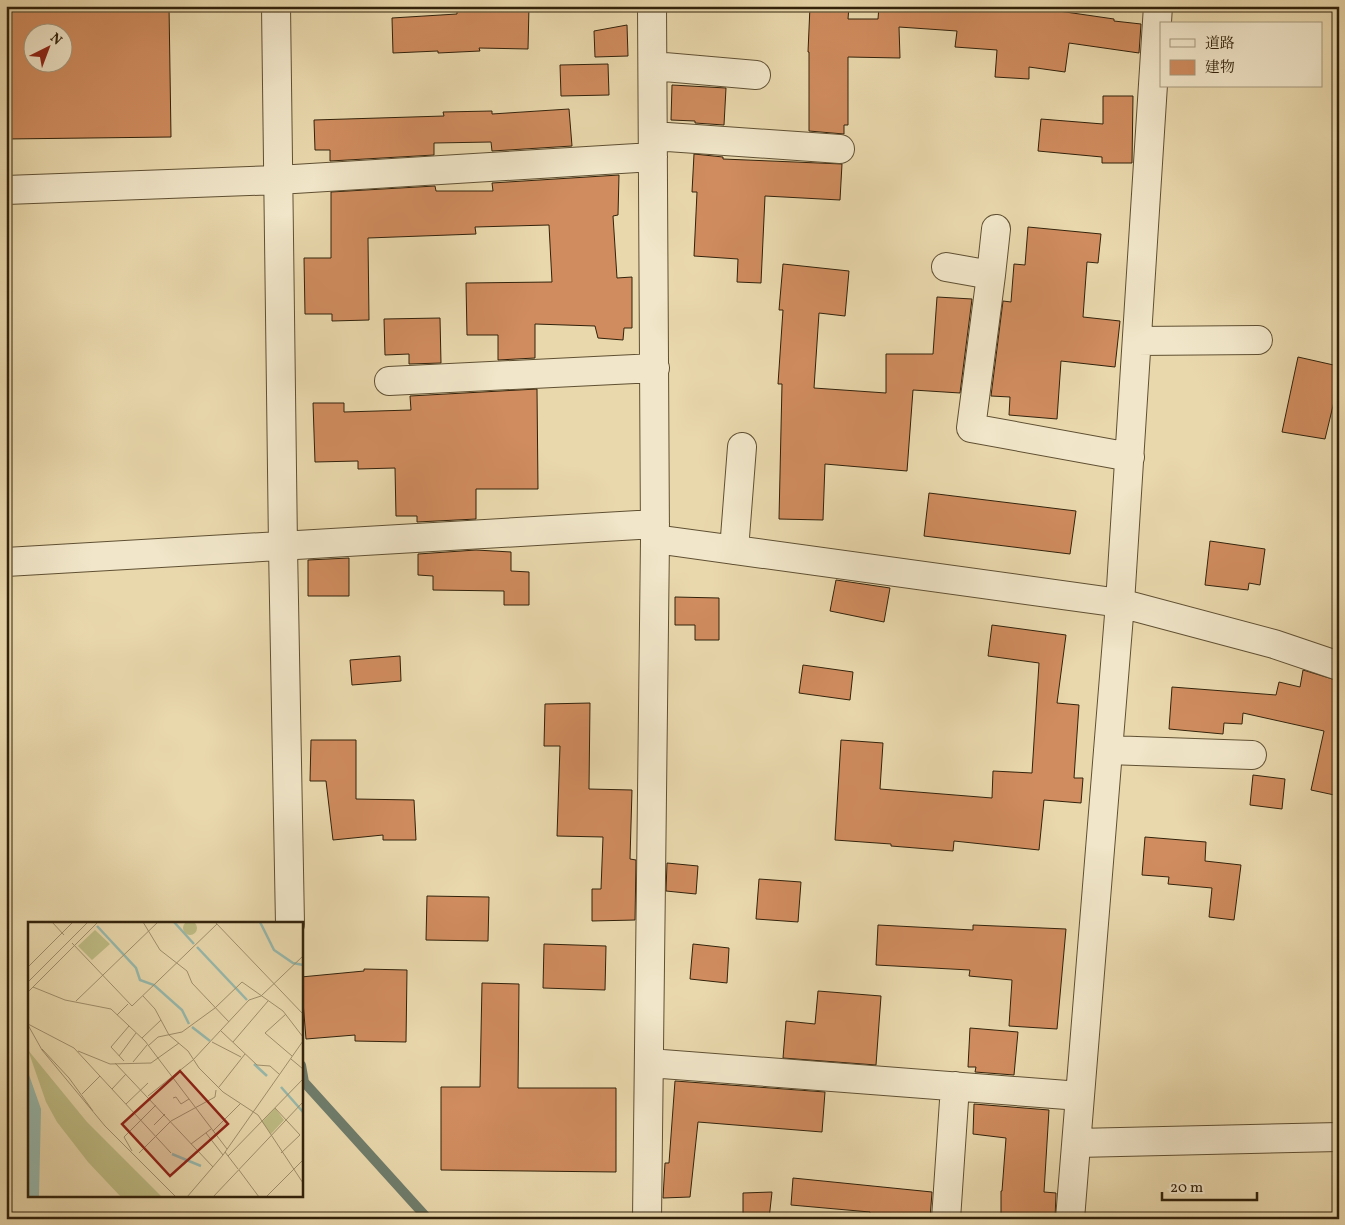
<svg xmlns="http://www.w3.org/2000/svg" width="1345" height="1225" font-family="Vollkorn,'Noto Serif JP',serif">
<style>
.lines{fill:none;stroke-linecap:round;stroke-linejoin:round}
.stream{stroke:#6f7d6c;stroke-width:10}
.building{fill:#d08c5e;stroke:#32220b;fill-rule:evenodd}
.minor-casing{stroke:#605033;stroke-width:30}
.minor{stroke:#f1e6c9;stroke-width:28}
.inset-river{fill:none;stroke:#97b9ad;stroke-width:2.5}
.inset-road{fill:none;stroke:#a08f6c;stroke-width:1}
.view{fill:#8f2418;fill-opacity:0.15;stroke:#8f2418;stroke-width:2.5}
.inset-edge{fill:none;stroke:#32220b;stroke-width:2.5}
</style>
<rect width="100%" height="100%" fill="#e9d8ac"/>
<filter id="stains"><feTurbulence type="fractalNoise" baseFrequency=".004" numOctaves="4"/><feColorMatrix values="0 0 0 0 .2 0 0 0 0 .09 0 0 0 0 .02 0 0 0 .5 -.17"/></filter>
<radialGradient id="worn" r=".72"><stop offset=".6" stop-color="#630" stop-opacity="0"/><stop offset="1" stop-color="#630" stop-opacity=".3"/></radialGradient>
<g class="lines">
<path class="stream" d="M 301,1065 L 304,1082 L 428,1219"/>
</g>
<path class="building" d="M 6,6 L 169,6 L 171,137 L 6,139 ZM 32,32 L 62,32 L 62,62 L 32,62 Z
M 457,6 L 529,6 L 528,49 L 479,48 L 480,51 L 438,53 L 438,51 L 393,53 L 392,18 L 457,14 Z
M 810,6 L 849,6 L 848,19 L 878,19 L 879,6 L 1024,6 L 1114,19 L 1114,21 L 1141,24 L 1139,53 L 1069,43 L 1065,72 L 1029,67 L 1029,79 L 995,77 L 997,50 L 955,47 L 957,31 L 899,27 L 900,58 L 848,57 L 848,125 L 844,125 L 844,134 L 809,131 L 809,52 L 808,52 Z
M 627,25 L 628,56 L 595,57 L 594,31 Z
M 608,64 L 609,95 L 561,96 L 560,65 Z
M 672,85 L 726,88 L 724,125 L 695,123 L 695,121 L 671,120 Z
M 1103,96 L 1133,96 L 1132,163 L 1102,163 L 1102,157 L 1038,151 L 1041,119 L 1103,124 Z
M 569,109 L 572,146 L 492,151 L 491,142 L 434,143 L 434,155 L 330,161 L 330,150 L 315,150 L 314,120 L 444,116 L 443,112 L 492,111 L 492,114 Z
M 694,154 L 723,157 L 723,159 L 842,164 L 840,200 L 765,196 L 761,283 L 737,282 L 738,259 L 694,256 L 697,192 L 692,192 Z
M 619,175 L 618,215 L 613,216 L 617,278 L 632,277 L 632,328 L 624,328 L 623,340 L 598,338 L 595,326 L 535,324 L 535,358 L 498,360 L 498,335 L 467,335 L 466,283 L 552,282 L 549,225 L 475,227 L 476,234 L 368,238 L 369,320 L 332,321 L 332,314 L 305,314 L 304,258 L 331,258 L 331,192 L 435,186 L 436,191 L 493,191 L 492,183 Z
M 1028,227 L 1101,234 L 1098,263 L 1087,262 L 1083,317 L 1120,321 L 1115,367 L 1061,361 L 1057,419 L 1009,415 L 1010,397 L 991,396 L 1003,301 L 1011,302 L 1014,264 L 1025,265 Z
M 783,264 L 849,271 L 845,316 L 819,313 L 814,388 L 886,393 L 886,354 L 933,354 L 937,297 L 972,299 L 960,393 L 913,390 L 907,471 L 825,464 L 823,520 L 779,519 L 782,384 L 778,384 L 783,310 L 779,310 Z
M 440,318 L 441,363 L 409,364 L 409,354 L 385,355 L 384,319 Z
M 1298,357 L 1338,366 L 1338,385 L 1325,439 L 1282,432 Z
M 537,389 L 538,489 L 476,489 L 476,519 L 417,522 L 417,516 L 396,516 L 395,468 L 358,469 L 358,461 L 315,462 L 313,403 L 344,403 L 344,412 L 411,410 L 410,396 Z
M 929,493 L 1076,511 L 1070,554 L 924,536 Z
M 1210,541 L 1265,549 L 1260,585 L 1249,583 L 1248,590 L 1205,585 Z
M 476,550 L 511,552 L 511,571 L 529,572 L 529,605 L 504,605 L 504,591 L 433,590 L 433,576 L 418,575 L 418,554 Z
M 349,558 L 349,596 L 308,596 L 308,560 Z
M 836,580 L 890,588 L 884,622 L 830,611 Z
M 675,597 L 719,598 L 719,640 L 695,640 L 695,625 L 675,625 Z
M 992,625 L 1066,635 L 1057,703 L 1079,705 L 1074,778 L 1083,778 L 1081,803 L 1044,800 L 1039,850 L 954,841 L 953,851 L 891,846 L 891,844 L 835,840 L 841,740 L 883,743 L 880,789 L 992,798 L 993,771 L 1032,773 L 1039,663 L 988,656 Z
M 400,656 L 401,681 L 352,685 L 350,660 Z
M 803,665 L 853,672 L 850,700 L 799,693 Z
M 1303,670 L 1339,681 L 1339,796 L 1311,790 L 1324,731 L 1243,713 L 1242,724 L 1224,723 L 1223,734 L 1169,729 L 1172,687 L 1276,695 L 1279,682 L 1300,687 Z
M 590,703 L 589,789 L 632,790 L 630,859 L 636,860 L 635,920 L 592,921 L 592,889 L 601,889 L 603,837 L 557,836 L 560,746 L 544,746 L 545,704 Z
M 311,740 L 356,740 L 356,799 L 414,800 L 416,840 L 383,840 L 383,835 L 333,840 L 326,781 L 310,781 Z
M 1253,775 L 1285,779 L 1282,809 L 1250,805 Z
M 1145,837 L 1206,842 L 1205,861 L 1241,865 L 1234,920 L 1209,917 L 1212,888 L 1168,884 L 1169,877 L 1142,875 Z
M 667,863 L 698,866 L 696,894 L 666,891 Z
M 759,879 L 801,882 L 798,922 L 756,919 Z
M 427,896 L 489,897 L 488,941 L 426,940 Z
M 878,925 L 973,930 L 973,925 L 1066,929 L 1057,1029 L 1009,1026 L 1012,980 L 969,976 L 970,970 L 876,965 Z
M 544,944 L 606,946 L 605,990 L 543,988 Z
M 693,944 L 729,948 L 727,983 L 690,979 Z
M 364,969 L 407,970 L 406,1042 L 355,1041 L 355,1035 L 306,1039 L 301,977 L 364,971 Z
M 482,983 L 519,984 L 518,1088 L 616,1088 L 616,1172 L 441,1170 L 441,1087 L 480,1087 Z
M 818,991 L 881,996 L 876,1065 L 783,1058 L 786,1021 L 815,1024 Z
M 970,1028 L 1018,1032 L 1014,1075 L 975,1072 L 976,1067 L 968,1067 Z
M 675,1081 L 825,1092 L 822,1132 L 698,1122 L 690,1197 L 663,1198 L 665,1163 L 669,1163 Z
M 974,1104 L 1049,1110 L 1044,1192 L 1056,1193 L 1055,1219 L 1001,1219 L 1001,1191 L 1002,1191 L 1006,1138 L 973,1134 Z
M 793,1178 L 932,1192 L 930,1219 L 869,1219 L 870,1212 L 791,1205 Z
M 772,1192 L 769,1219 L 743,1219 L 743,1193 Z"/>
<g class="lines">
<defs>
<path id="minor" d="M 276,6 L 283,547 L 290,924
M 653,66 L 756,75
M 653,136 L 840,149
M 6,190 L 278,180 L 653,157
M 946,267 L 991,275 L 971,428 L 1130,457
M 991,275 L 996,229
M 1137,341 L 1258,340
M 389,381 L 655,368
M 655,539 L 1120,603 L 1274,644 L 1339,666
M 734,550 L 742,447
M 6,562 L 655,524
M 1108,750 L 1252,755
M 649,1063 L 1080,1096
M 1077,1143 L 1339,1137
M 647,1219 L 655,539 L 652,6
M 946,1219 L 955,1086
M 1070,1219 L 1120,603 L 1158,6"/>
</defs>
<use href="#minor" class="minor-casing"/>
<use href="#minor" class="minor"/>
</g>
<g transform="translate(28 922)">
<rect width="275" height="275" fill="#e9d8ac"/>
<path d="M155 6a7 7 0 1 1 14 0a7 7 0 1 1-14 0ZM 67,8 L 82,22 L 64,38 L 50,24 ZM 0,128 L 59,200 L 134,275 L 93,275 L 60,240 L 29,200 L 18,180 ZM 247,186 L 256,198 L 243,212 L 234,200 Z" fill="#bebc84"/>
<path d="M 0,150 L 13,187 L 11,275 L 0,275 Z" fill="#97b9ad"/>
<path class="inset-river" d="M 146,0 L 166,22M 232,0 L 246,28 L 265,41 L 275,43M 69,4 L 108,46 L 112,58 L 126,63 L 154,88 L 161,102M 169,25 L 219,78M 164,105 L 182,119M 226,142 L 239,154M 253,165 L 275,190M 144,232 L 173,244"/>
<path class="inset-road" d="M 24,0 L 36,13M 115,0 L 132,28 L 159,49 L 164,61 L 201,100M 187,0 L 275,92M 44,21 L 104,84 L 189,2M 0,45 L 45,0M 0,60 L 60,0M 5,65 L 37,78 L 83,87 L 117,119 L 199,227M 0,70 L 70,0M 115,74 L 127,87 L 141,113 L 160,129 L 171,146 L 195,170 L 230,193 L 275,261M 48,79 L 130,0M 258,92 L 237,111 L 264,134M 89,93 L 100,82M 0,102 L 46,126 L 143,231M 0,103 L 14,128 L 77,204 L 148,275M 193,109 L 229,143 L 242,144 L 251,152M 114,116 L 133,98M 184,120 L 213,135M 205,120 L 240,79M 120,124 L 130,115 L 154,110 L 187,86 L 214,60 L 255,89 L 275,115M 14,127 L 41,156 L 65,189M 50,129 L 82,142 L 123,141 L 151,121M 91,134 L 108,111M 263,137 L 275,147M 96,139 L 83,125 L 101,104M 105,140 L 119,123M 87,141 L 185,245M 191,165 L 217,132M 84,167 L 98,152M 54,172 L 72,154M 120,174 L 165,138 L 221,78 L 233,74 L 275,34M 145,176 L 148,175 L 153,182 L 161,177M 98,182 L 120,161M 247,186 L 272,213 L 253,231M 143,199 L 187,175 L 188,168M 126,203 L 137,192M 185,209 L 213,181M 178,211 L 195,233M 163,222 L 183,207M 104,229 L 96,215 L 128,183M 197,230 L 210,247M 111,231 L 143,199M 200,234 L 275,157M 211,248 L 231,275M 159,275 L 195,233 L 275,119M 185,275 L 275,180M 238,275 L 275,238"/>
<path class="view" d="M 152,149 L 200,202 L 142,254 L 94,202 Z"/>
<rect width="275" height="275" class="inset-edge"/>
</g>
<rect width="1345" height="1225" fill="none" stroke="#e9d8ac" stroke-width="25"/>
<rect x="8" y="8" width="1330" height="1210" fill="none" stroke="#32220b" stroke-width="2.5"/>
<rect x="12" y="12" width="1320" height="1200" fill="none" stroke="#32220b"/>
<rect x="1160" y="22" width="162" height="65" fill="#f1e6c9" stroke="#a5987d"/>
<rect x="1170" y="39" width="25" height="8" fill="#f1e6c9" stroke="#a5987d"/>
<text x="1205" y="48" font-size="15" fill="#32220b">道路</text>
<rect x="1170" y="60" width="25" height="15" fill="#d08c5e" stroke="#a5987d"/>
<text x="1205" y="72" font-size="15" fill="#32220b">建物</text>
<g transform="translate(48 48) rotate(42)"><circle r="24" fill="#f1e6c9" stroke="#a5987d"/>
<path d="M0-4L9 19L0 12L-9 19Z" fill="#8f2418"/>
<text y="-8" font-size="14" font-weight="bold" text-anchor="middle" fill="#32220b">N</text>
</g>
<path d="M1162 1192v8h95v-8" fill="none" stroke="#32220b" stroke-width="2.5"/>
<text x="1170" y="1192" font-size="15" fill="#32220b" stroke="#f1e6c9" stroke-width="4" paint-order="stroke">20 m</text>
<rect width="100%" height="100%" filter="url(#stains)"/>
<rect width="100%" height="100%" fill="url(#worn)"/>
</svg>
